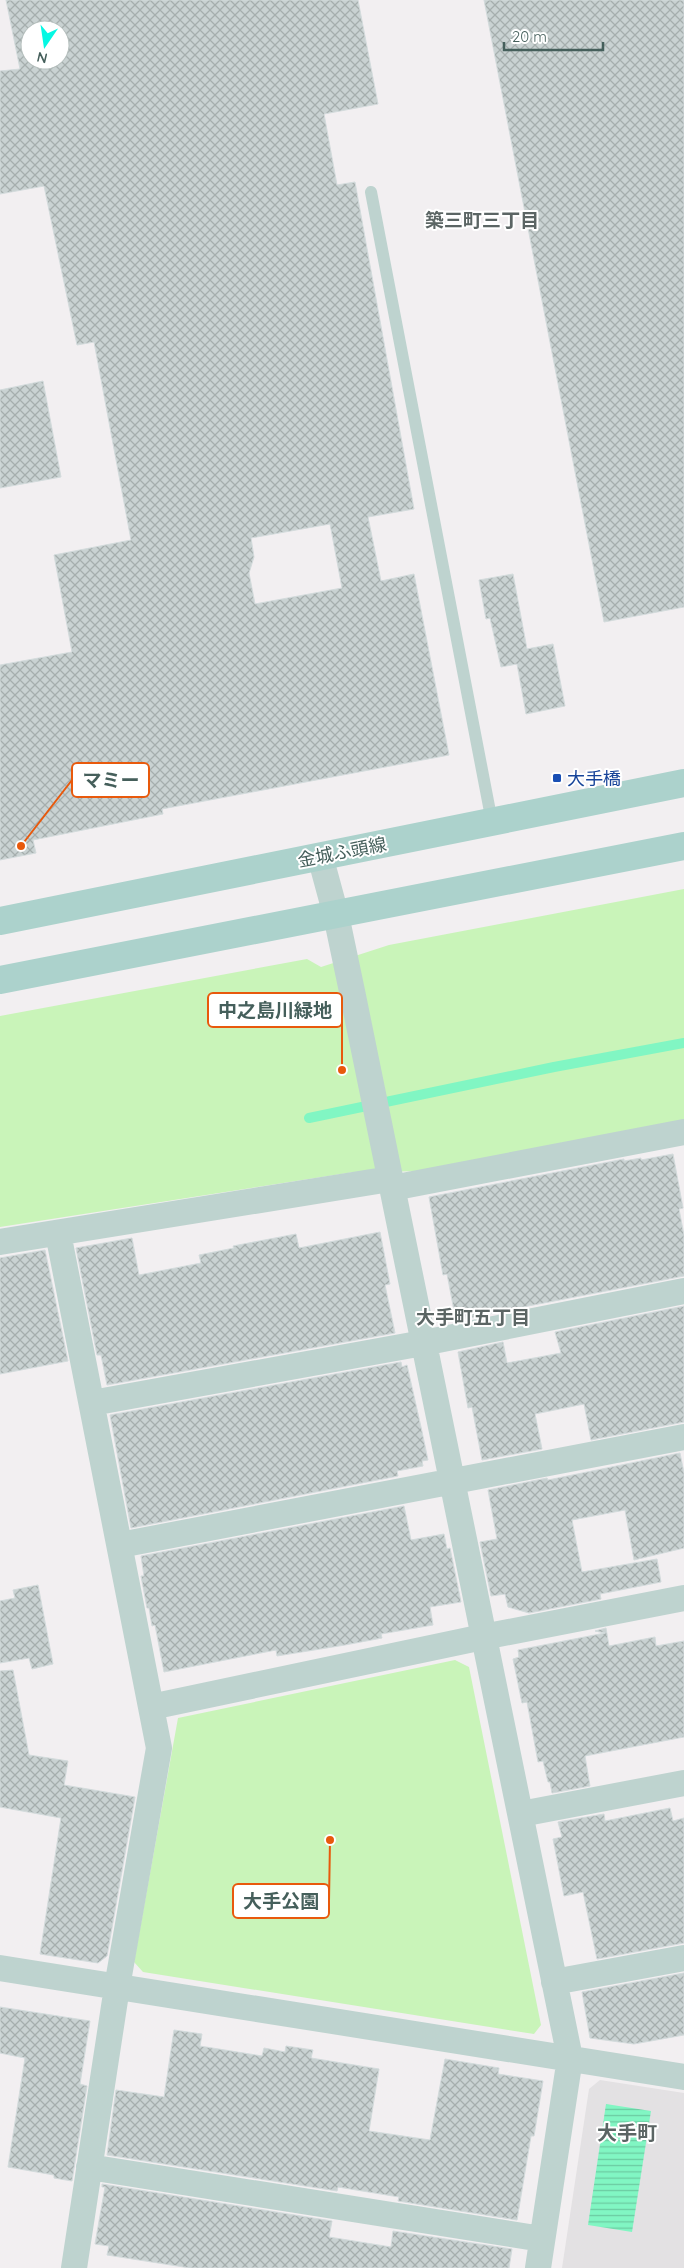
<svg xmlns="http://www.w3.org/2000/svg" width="684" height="2268" font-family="Quicksand,'Noto Sans JP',sans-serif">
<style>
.education{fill:#e3e1e3}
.green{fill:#c9f4b9}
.water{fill:url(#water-rules)}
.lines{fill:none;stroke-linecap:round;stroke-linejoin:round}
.stream{stroke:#81f6c3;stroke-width:10}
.building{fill:url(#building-cross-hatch);stroke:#d3dbdc;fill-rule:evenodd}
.lane{stroke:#bed3cf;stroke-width:12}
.street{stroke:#bed3cf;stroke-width:26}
.primary{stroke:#acd2cc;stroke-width:28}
.transit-dot{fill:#1a4fb4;stroke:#fff;stroke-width:2}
.labels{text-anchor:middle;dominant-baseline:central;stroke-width:4;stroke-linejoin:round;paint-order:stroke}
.transit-label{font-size:18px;fill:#164399;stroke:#fff;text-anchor:start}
.street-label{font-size:18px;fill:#455f5b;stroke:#fff}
.neighbourhood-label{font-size:19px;font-weight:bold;fill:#5b6564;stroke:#fff}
.quarter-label{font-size:20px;font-weight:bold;fill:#5b6564;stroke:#fff}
.leader{fill:none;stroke:#e8590c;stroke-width:2}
.callout-dot{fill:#e8590c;stroke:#fff;stroke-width:2}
.callout{fill:#fff;stroke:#e8590c;stroke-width:2}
.callout-label{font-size:19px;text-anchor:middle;font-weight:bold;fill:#455f5b}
</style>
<defs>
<pattern id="water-rules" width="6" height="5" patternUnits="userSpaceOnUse" patternTransform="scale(1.25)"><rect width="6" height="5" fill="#81f6c3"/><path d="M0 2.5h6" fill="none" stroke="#6bcaa1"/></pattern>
<pattern id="building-cross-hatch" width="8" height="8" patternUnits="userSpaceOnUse" patternTransform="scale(1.25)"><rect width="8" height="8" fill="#c9d2d2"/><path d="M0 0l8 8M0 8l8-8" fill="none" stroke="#a5aead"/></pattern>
</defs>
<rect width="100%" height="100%" fill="#f2eff1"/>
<path class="education" d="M 600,2080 L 684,2093 L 684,2268 L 562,2268 L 589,2089 Z"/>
<path class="green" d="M 684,889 L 684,1123 L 438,1171 L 354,1172 L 0,1227 L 0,1016 L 307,959 L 321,967 L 389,945 Z
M 455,1660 L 469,1667 L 541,2025 L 534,2034 L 143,1972 L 134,1962 L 178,1718 Z"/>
<path class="water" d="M 606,2104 L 651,2111 L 632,2232 L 588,2225 Z"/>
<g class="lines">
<path class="stream" d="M 309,1118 L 554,1067 L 684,1043"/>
</g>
<path class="building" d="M 6,0 L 358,0 L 378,104 L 324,114 L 337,185 L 355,182 L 414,509 L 368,517 L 381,581 L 414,574 L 449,755 L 162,809 L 163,814 L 33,840 L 36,853 L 0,860 L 0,665 L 72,652 L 54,555 L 131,540 L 94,342 L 77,345 L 44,186 L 0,194 L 0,71 L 20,69 ZM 30,30 L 60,30 L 60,60 L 30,60 ZM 330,524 L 342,588 L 255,604 L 249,573 L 254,557 L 251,538 Z
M 484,0 L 684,0 L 684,607 L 604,622 Z
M 43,381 L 61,477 L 0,488 L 0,390 Z
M 513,574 L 527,649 L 553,644 L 565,706 L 526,714 L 517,664 L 501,667 L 490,618 L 486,619 L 479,580 Z
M 673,1154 L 683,1208 L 679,1209 L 684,1235 L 684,1276 L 497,1312 L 456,1321 L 447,1274 L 443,1275 L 429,1197 L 624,1159 L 624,1161 L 641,1158 L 641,1160 Z
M 380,1232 L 390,1284 L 385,1285 L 395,1333 L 107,1385 L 101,1355 L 97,1355 L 76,1248 L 132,1238 L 139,1275 L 201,1263 L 199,1255 L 234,1248 L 233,1246 L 296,1234 L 299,1248 Z
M 45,1250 L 68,1361 L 0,1374 L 0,1258 Z
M 684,1306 L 684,1422 L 591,1440 L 584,1404 L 535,1414 L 542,1449 L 482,1460 L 472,1407 L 468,1408 L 458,1352 L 503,1342 L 507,1363 L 561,1353 L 555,1332 Z
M 401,1362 L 402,1367 L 407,1365 L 421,1427 L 428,1460 L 422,1461 L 423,1466 L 397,1471 L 398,1476 L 131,1528 L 110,1415 Z
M 680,1453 L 684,1473 L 684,1548 L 634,1560 L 625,1510 L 572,1520 L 582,1572 L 657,1559 L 661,1582 L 600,1594 L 601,1599 L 529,1613 L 508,1607 L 505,1594 L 491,1596 L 480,1542 L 497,1539 L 488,1490 L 547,1478 L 548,1480 Z
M 404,1506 L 411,1540 L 444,1534 L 447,1549 L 450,1548 L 461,1602 L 430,1607 L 433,1625 L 381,1634 L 382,1638 L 345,1645 L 277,1656 L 276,1650 L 164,1672 L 155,1625 L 152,1626 L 149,1608 L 147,1608 L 141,1576 L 144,1576 L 141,1556 Z
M 38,1585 L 53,1664 L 32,1669 L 29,1658 L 0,1663 L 0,1601 L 15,1598 L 13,1590 Z
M 606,1628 L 609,1646 L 655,1637 L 656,1646 L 684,1641 L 684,1737 L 585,1756 L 590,1786 L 552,1793 L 550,1782 L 548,1782 L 543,1761 L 538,1762 L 527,1702 L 522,1703 L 513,1659 L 519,1657 L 518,1650 L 605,1633 L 595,1631 Z
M 13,1670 L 29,1755 L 68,1761 L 64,1785 L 135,1797 L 107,1956 L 98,1963 L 40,1954 L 61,1818 L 0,1807 L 0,1671 Z
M 670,1808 L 673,1821 L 684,1818 L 684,1943 L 597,1959 L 583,1892 L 564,1896 L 553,1839 L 562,1837 L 558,1822 L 604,1814 L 605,1821 Z
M 684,1973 L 684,2035 L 634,2044 L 590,2038 L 582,1992 Z
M 0,2007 L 90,2021 L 80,2084 L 87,2086 L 72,2181 L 54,2178 L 54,2175 L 8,2167 L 25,2058 L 0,2053 Z
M 174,2030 L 202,2034 L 200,2046 L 262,2056 L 264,2048 L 285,2052 L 286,2046 L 313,2050 L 311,2058 L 379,2069 L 369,2131 L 430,2140 L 445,2059 L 499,2068 L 498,2074 L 543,2081 L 534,2136 L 531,2136 L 517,2220 L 398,2201 L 399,2197 L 338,2187 L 337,2191 L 107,2155 L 116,2090 L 164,2097 Z
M 102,2184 L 332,2221 L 329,2237 L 391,2247 L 393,2231 L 512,2249 L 509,2268 L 190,2268 L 107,2255 L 109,2246 L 95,2244 L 105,2187 L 102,2187 Z"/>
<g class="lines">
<path class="lane" d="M 371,192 L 492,822"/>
<path class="street" d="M 320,856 L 336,915 L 353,996 L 570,2058 L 538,2268
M 392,1188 L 684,1132
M 58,1233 L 159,1748 L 117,1987 L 74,2268
M 0,1242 L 390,1179
M 92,1403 L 423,1343 L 684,1291
M 120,1545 L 684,1437
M 151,1707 L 483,1637 L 684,1598
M 521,1814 L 684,1783
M 0,1968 L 684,2077
M 554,1982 L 684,1958
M 89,2167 L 542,2239"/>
<path class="primary" d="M 0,921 L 684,783
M 0,980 L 684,846"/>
</g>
<rect class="transit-dot" x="552" y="773" width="10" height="10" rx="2.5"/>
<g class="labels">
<g class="transit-label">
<text x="567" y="778">大手橋</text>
</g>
<g class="street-label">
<text transform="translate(342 852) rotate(-11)">金城ふ頭線</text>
</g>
<g class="neighbourhood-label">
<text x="482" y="220">築三町三丁目</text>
<text x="473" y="1317">大手町五丁目</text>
</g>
<g class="quarter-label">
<text x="627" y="2132">大手町</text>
</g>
</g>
<path class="leader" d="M21 846L72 780M342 1070L342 1010M330 1840L329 1901"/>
<g class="callout-dot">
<circle cx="21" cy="846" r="5"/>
<circle cx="342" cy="1070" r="5"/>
<circle cx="330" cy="1840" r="5"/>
</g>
<g class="callout">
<rect x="72" y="763" width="77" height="34" rx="5"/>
<rect x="208" y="993" width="134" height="34" rx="5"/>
<rect x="233" y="1884" width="96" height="34" rx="5"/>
</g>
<g class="callout-label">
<text x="111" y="787">マミー</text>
<text x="275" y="1017">中之島川緑地</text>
<text x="281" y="1908">大手公園</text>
</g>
<g transform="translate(45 45) rotate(193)"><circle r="24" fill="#ffffff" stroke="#b5bfbd"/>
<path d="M0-4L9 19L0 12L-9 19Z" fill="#04f8e3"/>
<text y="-8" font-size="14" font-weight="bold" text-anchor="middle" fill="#455f5b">N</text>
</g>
<path d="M504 42v8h99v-8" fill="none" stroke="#455f5b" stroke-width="2.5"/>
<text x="512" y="42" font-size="15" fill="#455f5b" stroke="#ffffff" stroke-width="4" paint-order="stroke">20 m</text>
</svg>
